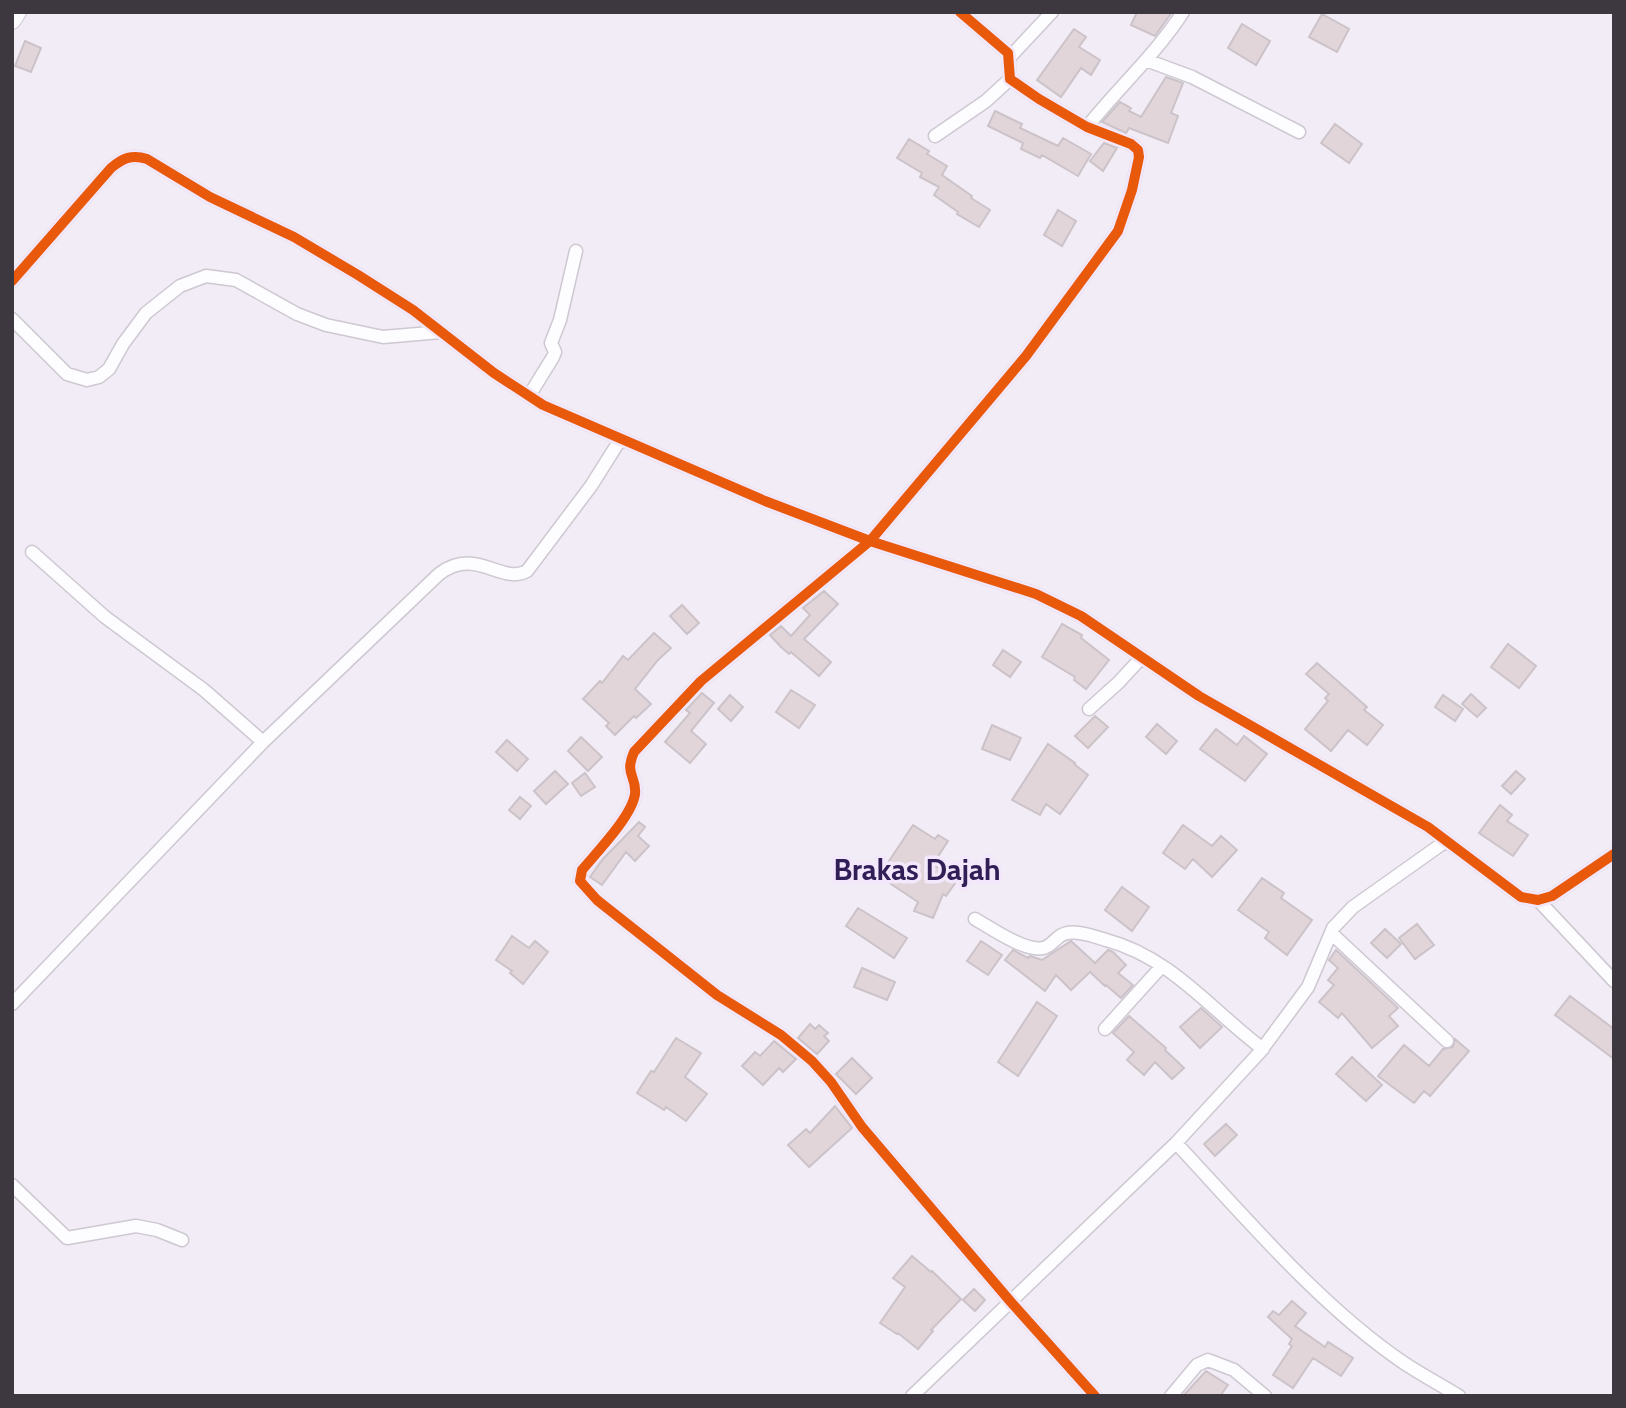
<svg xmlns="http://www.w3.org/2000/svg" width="1626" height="1408" font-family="Cabin,sans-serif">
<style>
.building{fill:#e2d5da;stroke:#cbc3c8;stroke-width:2}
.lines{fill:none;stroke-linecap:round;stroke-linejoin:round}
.street-casing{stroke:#cdc8d1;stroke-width:15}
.secondary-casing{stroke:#cdc8d1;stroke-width:20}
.street{stroke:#fdfcfe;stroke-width:12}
.secondary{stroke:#fdfcfe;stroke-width:18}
.cycleway-casing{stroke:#f3e8fb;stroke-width:15}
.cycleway{stroke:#e8590c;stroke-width:10}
.labels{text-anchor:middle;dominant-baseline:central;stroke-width:7;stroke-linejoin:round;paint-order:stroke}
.quarter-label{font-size:30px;font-weight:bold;fill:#311e57;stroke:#f3e8fb}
</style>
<rect width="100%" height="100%" fill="#f2ecf7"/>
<path class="building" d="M 1137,12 L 1172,12 L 1155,36 L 1131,25 Z
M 1322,14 L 1349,29 L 1337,52 L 1309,37 Z
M 1242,24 L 1270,41 L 1256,65 L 1228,48 Z
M 1074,29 L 1086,37 L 1079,47 L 1100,60 L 1091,75 L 1081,68 L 1061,97 L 1037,80 Z
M 25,41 L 41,48 L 31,72 L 15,66 Z
M 1166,77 L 1183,83 L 1171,113 L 1178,116 L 1168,143 L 1129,128 L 1126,133 L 1102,122 L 1120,102 L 1131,108 L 1129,111 L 1141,117 Z
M 995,111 L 1022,124 L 1020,128 L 1058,146 L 1063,138 L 1091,154 L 1078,176 L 1042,155 L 1040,158 L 1021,149 L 1023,143 L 988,126 Z
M 1335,124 L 1362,144 L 1349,163 L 1321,143 Z
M 909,139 L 929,151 L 927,154 L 947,166 L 942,175 L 972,196 L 971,198 L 990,210 L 979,227 L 957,214 L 958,212 L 934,195 L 939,187 L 920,177 L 922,173 L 897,158 Z
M 1104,143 L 1117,148 L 1103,171 L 1090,161 Z
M 1058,210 L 1076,221 L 1062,246 L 1044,235 Z
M 824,591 L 838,604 L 804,639 L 831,662 L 819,676 L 791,652 L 789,654 L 781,647 L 770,635 L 781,626 L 791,636 L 810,615 L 803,608 Z
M 682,605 L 699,623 L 687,634 L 670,616 Z
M 1062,624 L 1082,635 L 1081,638 L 1109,660 L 1086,689 L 1074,680 L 1075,677 L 1042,657 Z
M 654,633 L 671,648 L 658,660 L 635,689 L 651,704 L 636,718 L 634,716 L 615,735 L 606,726 L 609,723 L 583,699 L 600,681 L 602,683 L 623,656 L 628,660 Z
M 1508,644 L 1536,666 L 1519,688 L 1491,667 Z
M 1003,650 L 1021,662 L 1010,677 L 993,665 Z
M 1317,663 L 1367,707 L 1364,710 L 1383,725 L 1367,745 L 1348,730 L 1331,751 L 1305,729 L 1328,701 L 1325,698 L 1329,694 L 1306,674 Z
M 791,690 L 815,705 L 799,728 L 776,712 Z
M 702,693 L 714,703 L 691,731 L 706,744 L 690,763 L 665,742 L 690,713 L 686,710 Z
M 1471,694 L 1486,708 L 1477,717 L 1462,704 Z
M 730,695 L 743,707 L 731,721 L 718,709 Z
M 1443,695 L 1463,709 L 1455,721 L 1435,707 Z
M 1095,716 L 1108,727 L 1088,748 L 1075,736 Z
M 1157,724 L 1177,741 L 1166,754 L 1146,737 Z
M 992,725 L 1021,738 L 1010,760 L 982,749 Z
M 1216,729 L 1237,745 L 1244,736 L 1267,754 L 1245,781 L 1200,749 Z
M 581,737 L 602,757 L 588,771 L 568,751 Z
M 507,740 L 528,759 L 517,771 L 496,752 Z
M 1048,744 L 1075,763 L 1074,764 L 1088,775 L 1060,814 L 1046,804 L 1040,815 L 1012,800 Z
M 555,771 L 568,784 L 546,804 L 534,791 Z
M 1516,771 L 1525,779 L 1511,794 L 1502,786 Z
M 585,773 L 595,787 L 581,796 L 572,783 Z
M 520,797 L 531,806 L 520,819 L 509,810 Z
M 1500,805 L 1512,815 L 1507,821 L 1528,835 L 1513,856 L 1479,833 Z
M 639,822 L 645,827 L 638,836 L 649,846 L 635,861 L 626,852 L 602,885 L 590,877 L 603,859 Z
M 913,825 L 935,839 L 938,835 L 948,841 L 935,861 L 938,863 L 936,866 L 956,882 L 946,896 L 943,894 L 933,918 L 914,911 L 918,902 L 879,876 Z
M 1183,825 L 1212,846 L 1221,836 L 1237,850 L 1212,877 L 1193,859 L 1185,869 L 1163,853 Z
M 1262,878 L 1284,893 L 1281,898 L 1312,920 L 1287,955 L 1265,938 L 1269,932 L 1238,910 Z
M 1122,887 L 1149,907 L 1132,931 L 1105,910 Z
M 858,908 L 907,938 L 894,958 L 846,926 Z
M 1417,924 L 1434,945 L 1415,959 L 1399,938 Z
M 1385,929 L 1401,944 L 1387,958 L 1371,943 Z
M 512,936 L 529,948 L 535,941 L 548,952 L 523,984 L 510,973 L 512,971 L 496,960 Z
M 981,941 L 1002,955 L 988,975 L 967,961 Z
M 1071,941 L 1095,963 L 1108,950 L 1113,952 L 1126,965 L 1118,973 L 1133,985 L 1121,998 L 1106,985 L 1105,986 L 1090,972 L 1071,990 L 1056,975 L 1045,991 L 1005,960 L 1013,950 L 1028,958 L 1030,956 L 1042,960 Z
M 1336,950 L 1398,1008 L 1389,1016 L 1398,1026 L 1372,1048 L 1342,1013 L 1338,1018 L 1319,1002 L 1334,985 L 1328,980 L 1338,968 L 1329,960 Z
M 862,968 L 895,982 L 887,1000 L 854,987 Z
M 1570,996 L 1614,1029 L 1614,1059 L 1555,1015 Z
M 1037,1002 L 1057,1016 L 1018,1076 L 998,1062 Z
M 1201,1008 L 1222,1027 L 1200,1048 L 1180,1027 Z
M 1129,1016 L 1166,1048 L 1165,1050 L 1184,1068 L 1172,1079 L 1155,1062 L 1144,1075 L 1127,1060 L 1134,1052 L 1113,1033 Z
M 810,1024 L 815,1029 L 819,1025 L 828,1033 L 824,1036 L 829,1041 L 817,1054 L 798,1038 Z
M 676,1038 L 701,1053 L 685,1077 L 707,1094 L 686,1121 L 666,1107 L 664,1110 L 637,1093 L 651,1071 L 654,1072 Z
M 1455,1039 L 1469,1051 L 1430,1096 L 1424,1091 L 1414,1103 L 1378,1076 L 1404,1045 L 1429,1066 L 1443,1049 L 1453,1047 Z
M 774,1041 L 796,1059 L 783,1072 L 779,1068 L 763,1085 L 742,1066 L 755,1052 L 760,1056 Z
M 1352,1057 L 1382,1085 L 1366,1101 L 1336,1074 Z
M 852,1058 L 872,1078 L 856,1094 L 836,1074 Z
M 835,1106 L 852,1128 L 809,1167 L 788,1145 L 806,1129 L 810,1133 Z
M 1226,1124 L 1237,1135 L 1215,1156 L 1204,1144 Z
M 912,1256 L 931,1272 L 932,1271 L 961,1299 L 931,1330 L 933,1331 L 918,1349 L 898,1333 L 897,1334 L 880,1323 L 905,1287 L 893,1278 Z
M 974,1289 L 985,1300 L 975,1311 L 963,1300 Z
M 1292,1301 L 1306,1313 L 1295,1326 L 1325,1347 L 1328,1342 L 1353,1358 L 1341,1376 L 1313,1358 L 1293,1388 L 1273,1375 L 1292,1346 L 1289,1344 L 1292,1339 L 1268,1317 L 1273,1311 L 1279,1315 Z
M 1206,1371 L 1228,1385 L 1220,1396 L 1183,1396 Z"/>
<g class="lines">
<defs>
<path id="street" d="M 960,12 L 1008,53 L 1010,79 L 1039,99 L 1087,127 L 1131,144 L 1138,150 L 1139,157 L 1132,190 L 1118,231 L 1026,356 L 870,541 L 701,681 L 634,752 C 624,775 637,776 635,794 C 632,816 597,852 582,870 L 580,881 L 597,900 L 717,995 L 781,1035 L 812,1061 L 831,1082 L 862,1127 L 1010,1301 L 1095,1396
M 1010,57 L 1052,12
M 1146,60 L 1192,77 L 1299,132
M 1087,127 C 1118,88 1156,54 1183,12
M 935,136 L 986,101 L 1010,79
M 12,281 L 111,168 C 123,158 132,154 147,159 L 210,197 L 294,237 L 358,275 L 413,310 L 494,373 L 543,405 L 765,501 L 870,541 L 1036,594 L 1081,616 L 1199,696 L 1428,827 L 1521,897 L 1538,900 L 1552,896 L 1614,854
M 12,319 L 67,374 L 87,380 L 99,377 L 109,369 L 123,344 L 146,313 L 180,286 L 206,276 L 236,280 L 297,314 L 326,325 L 383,337 L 441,332
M 529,396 L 553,357 L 555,352 L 551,343 L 560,320 L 576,251
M 32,552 L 105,617 L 204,690 L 263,742
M 1089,709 L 1118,683 L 1142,657
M 1538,900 L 1614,981
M 975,919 C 991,928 1025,952 1043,948 C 1050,947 1054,940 1060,936 C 1072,928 1093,936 1106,940 C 1171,957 1212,1011 1263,1049
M 1331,933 L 1447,1041
M 12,1004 L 263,742 L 439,574 C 476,546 501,585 527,571 L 591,486 L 620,440
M 1105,1029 L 1162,966
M 1176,1143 C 1244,1216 1321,1307 1404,1363 C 1422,1375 1441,1385 1459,1396
M 12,1185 L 67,1238 L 136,1226 L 157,1230 L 182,1240
M 912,1396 L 1176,1143 L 1260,1052 L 1308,987 L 1333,928 L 1353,907 L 1446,841
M 1171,1396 L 1197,1365 L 1208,1360 L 1234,1370 L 1265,1396"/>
<path id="secondary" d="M 12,20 L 17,12"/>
</defs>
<use href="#street" class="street-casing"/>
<use href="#secondary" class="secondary-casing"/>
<use href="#street" class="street"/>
<use href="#secondary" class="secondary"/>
<defs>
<path id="cycleway" d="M 960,12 L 1008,53 L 1010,79 L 1039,99 L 1087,127 L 1131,144 L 1138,150 L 1139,157 L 1132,190 L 1118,231 L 1026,356 L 870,541 L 701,681 L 634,752 C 624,775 637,776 635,794 C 632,816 597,852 582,870 L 580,881 L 597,900 L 717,995 L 781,1035 L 812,1061 L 831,1082 L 862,1127 L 1010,1301 L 1095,1396
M 12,281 L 111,168 C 123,158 132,154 147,159 L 210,197 L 294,237 L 358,275 L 413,310 L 494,373 L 543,405 L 765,501 L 870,541 L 1036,594 L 1081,616 L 1199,696 L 1428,827 L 1521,897 L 1538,900 L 1552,896 L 1614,854"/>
</defs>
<use href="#cycleway" class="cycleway-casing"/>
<use href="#cycleway" class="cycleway"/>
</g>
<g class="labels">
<g class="quarter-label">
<text x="917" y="869">Brakas Dajah</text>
</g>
</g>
<rect width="1626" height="1408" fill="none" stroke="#3d3840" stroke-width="28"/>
</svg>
